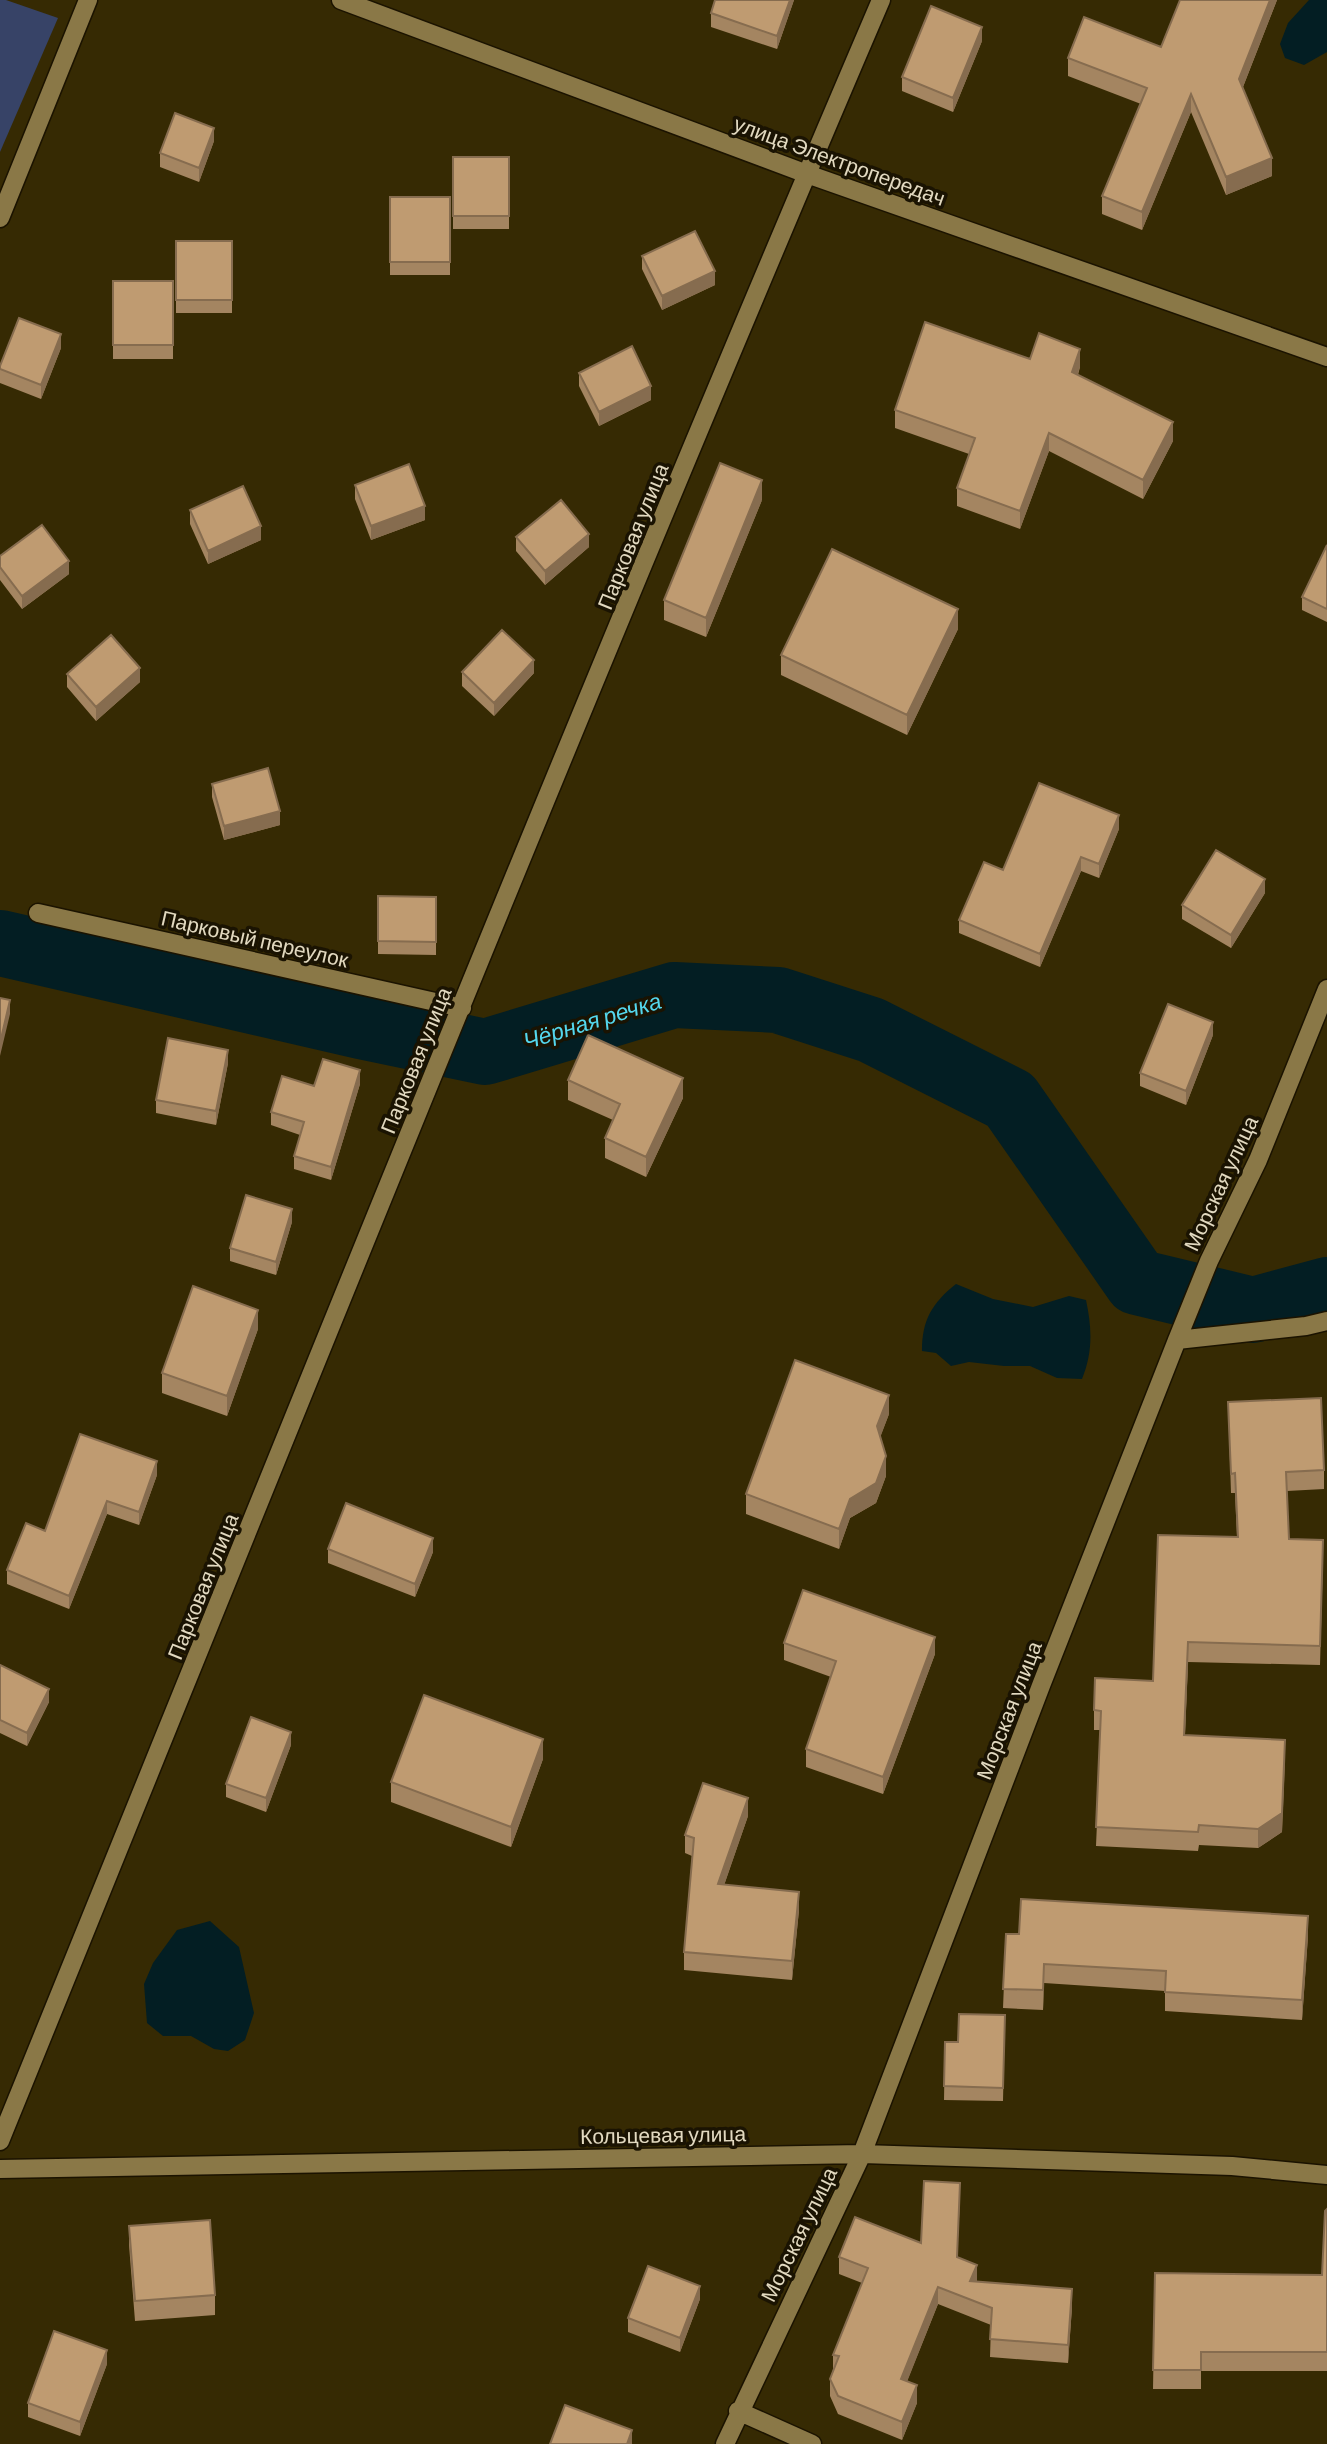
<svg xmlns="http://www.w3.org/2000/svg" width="1327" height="2444" font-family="Barlow,sans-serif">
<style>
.green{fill:#374367}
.water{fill:#031e23}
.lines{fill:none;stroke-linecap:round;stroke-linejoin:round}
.river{stroke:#031e23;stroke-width:66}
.minor-casing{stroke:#1b1300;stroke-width:21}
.minor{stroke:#8a7847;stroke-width:18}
.wall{fill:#a48561}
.shaded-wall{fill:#866c4f}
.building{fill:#bf9b71;stroke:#866c4f;stroke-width:2}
.labels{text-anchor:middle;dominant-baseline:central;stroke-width:7;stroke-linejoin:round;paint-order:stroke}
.street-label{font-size:21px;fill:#e2d9c0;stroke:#1a1302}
.water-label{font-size:23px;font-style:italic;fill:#54d7ed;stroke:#1a1302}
</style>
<rect width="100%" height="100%" fill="#362a03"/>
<path class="green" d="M 0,0 L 6,0 L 58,18 L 0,152 Z"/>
<path class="water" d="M 1309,0 L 1327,0 L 1327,52 L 1304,65 L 1285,58 L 1280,44 L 1288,23 Z
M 956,1284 L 993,1299 L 1033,1307 L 1069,1296 L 1086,1300 C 1092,1328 1093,1352 1082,1379 L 1057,1378 L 1030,1366 L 1004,1366 L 969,1362 L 951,1366 L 936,1353 L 922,1351 C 922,1320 932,1303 956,1284 Z
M 210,1921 L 239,1947 L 254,2013 L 245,2040 L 228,2051 L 214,2049 L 191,2036 L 163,2036 L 147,2023 L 144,1984 L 153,1963 L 177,1930 Z"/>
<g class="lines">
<path class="river" d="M 0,943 L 361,1026 L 485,1052 L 674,995 L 778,1000 L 871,1030 L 1010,1100 L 1137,1282 L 1253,1310 L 1327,1290"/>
<defs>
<path id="minor" d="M 341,0 L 807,174 L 1327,357
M 0,218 L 88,0
M 38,913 L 462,1008
M 1177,1340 L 1306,1326 L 1327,1321
M 0,2141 C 291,1426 577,710 881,0
M 0,2169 L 862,2154 L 1232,2166 L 1327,2175
M 738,2411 L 812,2444
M 725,2444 L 862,2154 L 1042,1683 L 1177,1340 L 1209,1261 L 1258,1160 L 1327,989"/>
</defs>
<use href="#minor" class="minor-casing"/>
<use href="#minor" class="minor"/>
</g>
<path class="wall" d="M 715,0 L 794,0 L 777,49 L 711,27 L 711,13 Z
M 1180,0 L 1277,0 L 1243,87 L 1272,176 L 1226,195 L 1191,112 L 1142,230 L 1102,214 L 1102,196 L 1141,104 L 1068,76 L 1068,58 L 1161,47 Z
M 982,41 L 953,112 L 902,91 L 902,77 Z
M 214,141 L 199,182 L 160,167 L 160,153 Z
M 453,157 L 509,157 L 509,229 L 453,229 Z
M 390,197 L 450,197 L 450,275 L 390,275 Z
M 176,241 L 232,241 L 232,313 L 176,313 Z
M 642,256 L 715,285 L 662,310 L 642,269 Z
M 113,281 L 173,281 L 173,359 L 113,359 Z
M 61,348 L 41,399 L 0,383 L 0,366 Z
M 1030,359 L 1080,367 L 1078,375 L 1173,441 L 1143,499 L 1049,451 L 1020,529 L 957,506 L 957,488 L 969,454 L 895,428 L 895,410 Z
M 579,373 L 651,400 L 599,426 L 579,386 Z
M 355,485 L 425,520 L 371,540 L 355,499 Z
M 762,500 L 706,637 L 664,620 L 664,600 Z
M 190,510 L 261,540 L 208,564 L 190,524 Z
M 516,537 L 589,547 L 545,585 L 516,551 Z
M 1327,545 L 1327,622 L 1302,610 L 1302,597 Z
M 0,556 L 69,574 L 22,609 L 0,580 Z
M 958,629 L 907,735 L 781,675 L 781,655 Z
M 462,672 L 534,673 L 494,716 L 462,686 Z
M 67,674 L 140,682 L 96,721 L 67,687 Z
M 212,784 L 280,825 L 224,840 L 212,797 Z
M 1119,829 L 1099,878 L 1081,871 L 1040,967 L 959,933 L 959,920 L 1003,870 Z
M 1265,893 L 1231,948 L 1182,919 L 1182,905 Z
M 436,897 L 436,955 L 378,954 L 378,941 Z
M 1213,1035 L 1186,1105 L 1140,1086 L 1140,1073 Z
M 228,1063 L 216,1125 L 156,1113 L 156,1100 Z
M 568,1080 L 683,1098 L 646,1177 L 605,1158 L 605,1138 L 613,1120 L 568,1100 Z
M 360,1084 L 331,1180 L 294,1169 L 294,1156 L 300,1135 L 271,1125 L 271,1112 L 314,1086 Z
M 292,1222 L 276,1275 L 230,1261 L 230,1248 Z
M 258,1329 L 227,1416 L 162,1393 L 162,1373 Z
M 1228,1402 L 1324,1470 L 1324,1489 L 1287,1491 L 1289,1539 L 1323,1559 L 1320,1665 L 1188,1662 L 1185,1735 L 1285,1759 L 1282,1832 L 1258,1848 L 1199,1845 L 1198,1851 L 1096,1846 L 1101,1730 L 1094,1730 L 1094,1710 L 1153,1681 L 1237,1537 L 1235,1493 L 1231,1493 Z
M 889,1414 L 880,1437 L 886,1476 L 876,1503 L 850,1518 L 839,1549 L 746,1514 L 746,1494 Z
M 157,1475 L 139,1525 L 107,1514 L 69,1609 L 7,1584 L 7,1570 L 45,1531 Z
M 328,1549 L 433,1552 L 415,1597 L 328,1563 Z
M 784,1643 L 935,1654 L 883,1794 L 806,1767 L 806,1749 L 831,1677 L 784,1660 Z
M 0,1665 L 49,1702 L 27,1746 L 0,1733 Z
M 291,1745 L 266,1812 L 226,1797 L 226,1784 Z
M 543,1759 L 511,1847 L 391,1802 L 391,1782 Z
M 748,1816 L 724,1885 L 799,1910 L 792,1980 L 684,1970 L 684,1952 L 692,1856 L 685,1853 L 685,1835 Z
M 1006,1934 L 1308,1936 L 1302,2020 L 1165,2011 L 1165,1991 L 1044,1983 L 1043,2010 L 1003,2008 Z
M 1005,2015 L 1003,2101 L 944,2100 L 945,2042 L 958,2042 Z
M 960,2200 L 957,2257 L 977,2282 L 1072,2307 L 1068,2363 L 990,2357 L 991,2325 L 938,2304 L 907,2381 L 917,2403 L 902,2440 L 838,2414 L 830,2396 L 830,2379 L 833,2370 L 833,2355 L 862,2283 L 839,2274 L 839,2257 L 921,2243 Z
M 1327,2209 L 1327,2371 L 1201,2371 L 1201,2389 L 1153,2389 L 1155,2273 L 1322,2275 Z
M 129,2226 L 215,2295 L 215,2315 L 135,2321 L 129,2245 Z
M 700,2299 L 680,2352 L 628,2332 L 628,2318 Z
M 107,2364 L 80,2436 L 28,2417 L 28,2403 Z"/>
<path class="shaded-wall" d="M 790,0 L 794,0 L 777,49 L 777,36 Z
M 1270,0 L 1277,0 L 1239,97 L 1239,79 Z
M 982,27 L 982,41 L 953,112 L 953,98 Z
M 1191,94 L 1191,112 L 1142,230 L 1142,212 Z
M 214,128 L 214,141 L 199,182 L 199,168 Z
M 1272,158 L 1272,176 L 1226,195 L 1226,177 Z
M 715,271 L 715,285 L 662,310 L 662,296 Z
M 61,334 L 61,348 L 41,399 L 41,385 Z
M 1080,349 L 1080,367 L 1072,390 L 1072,372 Z
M 651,386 L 651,400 L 599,426 L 599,412 Z
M 1173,422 L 1173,441 L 1143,499 L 1143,480 Z
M 1049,433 L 1049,451 L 1020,529 L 1020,511 Z
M 762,480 L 762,500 L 706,637 L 706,618 Z
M 425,506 L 425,520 L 371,540 L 371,526 Z
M 261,526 L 261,540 L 208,564 L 208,551 Z
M 589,534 L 589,547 L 545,585 L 545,571 Z
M 69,561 L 69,574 L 22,609 L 22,596 Z
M 958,609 L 958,629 L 907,735 L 907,715 Z
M 534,660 L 534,673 L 494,716 L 494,703 Z
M 140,668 L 140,682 L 96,721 L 96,707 Z
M 280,811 L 280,825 L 224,840 L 224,826 Z
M 1119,815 L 1119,829 L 1099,878 L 1099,864 Z
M 1081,857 L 1081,871 L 1040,967 L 1040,954 Z
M 1265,879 L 1265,893 L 1231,948 L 1231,935 Z
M 10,1000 L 10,1014 L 0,1056 L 0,1043 Z
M 1213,1022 L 1213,1035 L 1186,1105 L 1186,1091 Z
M 228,1050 L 228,1063 L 216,1125 L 216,1111 Z
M 360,1070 L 360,1084 L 331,1180 L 331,1167 Z
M 683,1078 L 683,1098 L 646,1177 L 646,1157 Z
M 292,1209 L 292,1222 L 276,1275 L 276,1262 Z
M 258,1310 L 258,1329 L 227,1416 L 227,1396 Z
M 889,1395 L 889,1414 L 877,1446 L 877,1426 Z
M 886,1456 L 886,1476 L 876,1503 L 850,1518 L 839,1549 L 839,1529 L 850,1499 Z
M 157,1461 L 157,1475 L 139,1525 L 139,1512 Z
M 107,1501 L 107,1514 L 69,1609 L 69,1596 Z
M 433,1538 L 433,1552 L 415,1597 L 415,1584 Z
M 935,1637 L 935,1654 L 883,1794 L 883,1777 Z
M 1188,1642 L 1188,1662 L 1184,1754 L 1184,1735 Z
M 49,1689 L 49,1702 L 27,1746 L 27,1733 Z
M 291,1732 L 291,1745 L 266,1812 L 266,1798 Z
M 543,1739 L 543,1759 L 511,1847 L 511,1827 Z
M 1285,1740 L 1282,1832 L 1258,1848 L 1258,1829 Z
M 748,1798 L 748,1816 L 718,1903 L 718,1884 Z
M 799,1892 L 799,1910 L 792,1980 L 792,1961 Z
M 1308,1916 L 1308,1936 L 1302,2020 L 1302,2000 Z
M 1044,1964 L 1044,1983 L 1043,2010 L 1043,1990 Z
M 977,2265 L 977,2283 L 970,2281 Z
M 700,2286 L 700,2299 L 680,2352 L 680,2338 Z
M 938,2287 L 938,2304 L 901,2397 L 901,2379 Z
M 1072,2289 L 1072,2307 L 1068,2363 L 1068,2345 Z
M 107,2350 L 107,2364 L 80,2436 L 80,2422 Z
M 917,2385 L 917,2403 L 902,2440 L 902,2422 Z
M 632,2430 L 632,2444 L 627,2444 Z"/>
<path class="building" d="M 715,0 L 790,0 L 777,36 L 711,13 Z
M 1180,0 L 1270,0 L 1239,79 L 1272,158 L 1226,177 L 1191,94 L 1142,212 L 1102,196 L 1147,88 L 1068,58 L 1084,17 L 1161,47 Z
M 931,6 L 982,27 L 953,98 L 902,77 Z
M 175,113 L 214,128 L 199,168 L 160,153 Z
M 453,157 L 509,157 L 509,216 L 453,216 Z
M 390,197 L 450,197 L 450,262 L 390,262 Z
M 695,231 L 715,271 L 662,296 L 642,256 Z
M 176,241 L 232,241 L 232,300 L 176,300 Z
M 113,281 L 173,281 L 173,345 L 113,345 Z
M 19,318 L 61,334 L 41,385 L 0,369 L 0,366 Z
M 925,322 L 1030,359 L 1039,333 L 1080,349 L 1072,372 L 1173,422 L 1143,480 L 1049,433 L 1020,511 L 957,488 L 975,438 L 895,410 Z
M 632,346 L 651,386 L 599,412 L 579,373 Z
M 720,463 L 762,480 L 706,618 L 664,600 Z
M 409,464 L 425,506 L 371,526 L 355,485 Z
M 243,486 L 261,526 L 208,551 L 190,510 Z
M 561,500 L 589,534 L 545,571 L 516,537 Z
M 42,525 L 69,561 L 22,596 L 0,567 L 0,556 Z
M 1327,545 L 1327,609 L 1302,597 Z
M 832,549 L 958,609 L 907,715 L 781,655 Z
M 502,630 L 534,660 L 494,703 L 462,672 Z
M 111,635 L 140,668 L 96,707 L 67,674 Z
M 268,768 L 280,811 L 224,826 L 212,784 Z
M 1039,783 L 1119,815 L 1099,864 L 1081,857 L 1040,954 L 959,920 L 984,862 L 1003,870 Z
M 1216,850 L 1265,879 L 1231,935 L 1182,905 Z
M 378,896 L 436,897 L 436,942 L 378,941 Z
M 0,998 L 10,1000 L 0,1043 Z
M 1168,1004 L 1213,1022 L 1186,1091 L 1140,1073 Z
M 588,1035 L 683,1078 L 646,1157 L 605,1138 L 620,1104 L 568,1080 Z
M 168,1038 L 228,1050 L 216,1111 L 156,1100 Z
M 323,1059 L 360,1070 L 331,1167 L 294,1156 L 304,1122 L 271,1112 L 282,1076 L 314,1086 Z
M 246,1195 L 292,1209 L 276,1262 L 230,1248 Z
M 193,1286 L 258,1310 L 227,1396 L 162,1373 Z
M 795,1360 L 889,1395 L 877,1426 L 886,1456 L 876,1483 L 850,1499 L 839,1529 L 746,1494 Z
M 1321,1398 L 1324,1470 L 1286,1472 L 1289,1539 L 1323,1540 L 1320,1646 L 1188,1642 L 1184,1735 L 1285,1740 L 1282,1813 L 1258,1829 L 1199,1825 L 1198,1832 L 1096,1827 L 1101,1711 L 1094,1710 L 1095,1678 L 1153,1681 L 1158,1535 L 1238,1537 L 1235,1473 L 1231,1474 L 1228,1402 Z
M 80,1434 L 157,1461 L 139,1512 L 107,1501 L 69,1596 L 7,1570 L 26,1523 L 45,1531 Z
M 346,1503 L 433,1538 L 415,1584 L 328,1549 Z
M 803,1590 L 935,1637 L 883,1777 L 806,1749 L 836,1661 L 784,1643 Z
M 0,1665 L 49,1689 L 27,1733 L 0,1720 Z
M 424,1695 L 543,1739 L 511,1827 L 391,1782 Z
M 251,1717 L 291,1732 L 266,1798 L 226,1784 Z
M 703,1783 L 748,1798 L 718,1884 L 799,1892 L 792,1961 L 684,1952 L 694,1838 L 685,1835 Z
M 1021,1899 L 1308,1916 L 1302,2000 L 1165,1992 L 1166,1971 L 1044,1964 L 1043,1990 L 1003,1989 L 1006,1934 L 1019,1934 Z
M 959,2014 L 1005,2015 L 1003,2088 L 944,2086 L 945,2042 L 958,2042 Z
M 924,2181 L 960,2183 L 957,2257 L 977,2265 L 970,2281 L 1072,2289 L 1068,2345 L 990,2339 L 992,2308 L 938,2287 L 901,2379 L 917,2385 L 902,2422 L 838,2396 L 830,2379 L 839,2356 L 833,2355 L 868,2268 L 839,2257 L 855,2217 L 921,2243 Z
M 1327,2209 L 1327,2352 L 1201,2352 L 1201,2370 L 1153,2370 L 1155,2273 L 1322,2275 L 1325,2211 Z
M 210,2220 L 215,2295 L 135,2301 L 129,2226 Z
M 648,2266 L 700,2286 L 680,2338 L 628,2318 Z
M 54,2331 L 107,2350 L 80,2422 L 28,2403 Z
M 565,2405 L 632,2430 L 627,2444 L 550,2444 Z"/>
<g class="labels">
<g class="street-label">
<text transform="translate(840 160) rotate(20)">улица Электропередач</text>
<text transform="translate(632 536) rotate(-68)">Парковая улица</text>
<text transform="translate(255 938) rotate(13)">Парковый переулок</text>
<text transform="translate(415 1060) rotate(-68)">Парковая улица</text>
<text transform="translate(1220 1183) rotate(-65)">Морская улица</text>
<text transform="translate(202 1586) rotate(-68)">Парковая улица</text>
<text transform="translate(1008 1710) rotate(-69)">Морская улица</text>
<text transform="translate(663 2134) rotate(-1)">Кольцевая улица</text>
<text transform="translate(798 2234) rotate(-64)">Морская улица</text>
</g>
<g class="water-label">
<text transform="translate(592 1020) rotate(-17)">Чёрная речка</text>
</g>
</g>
</svg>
